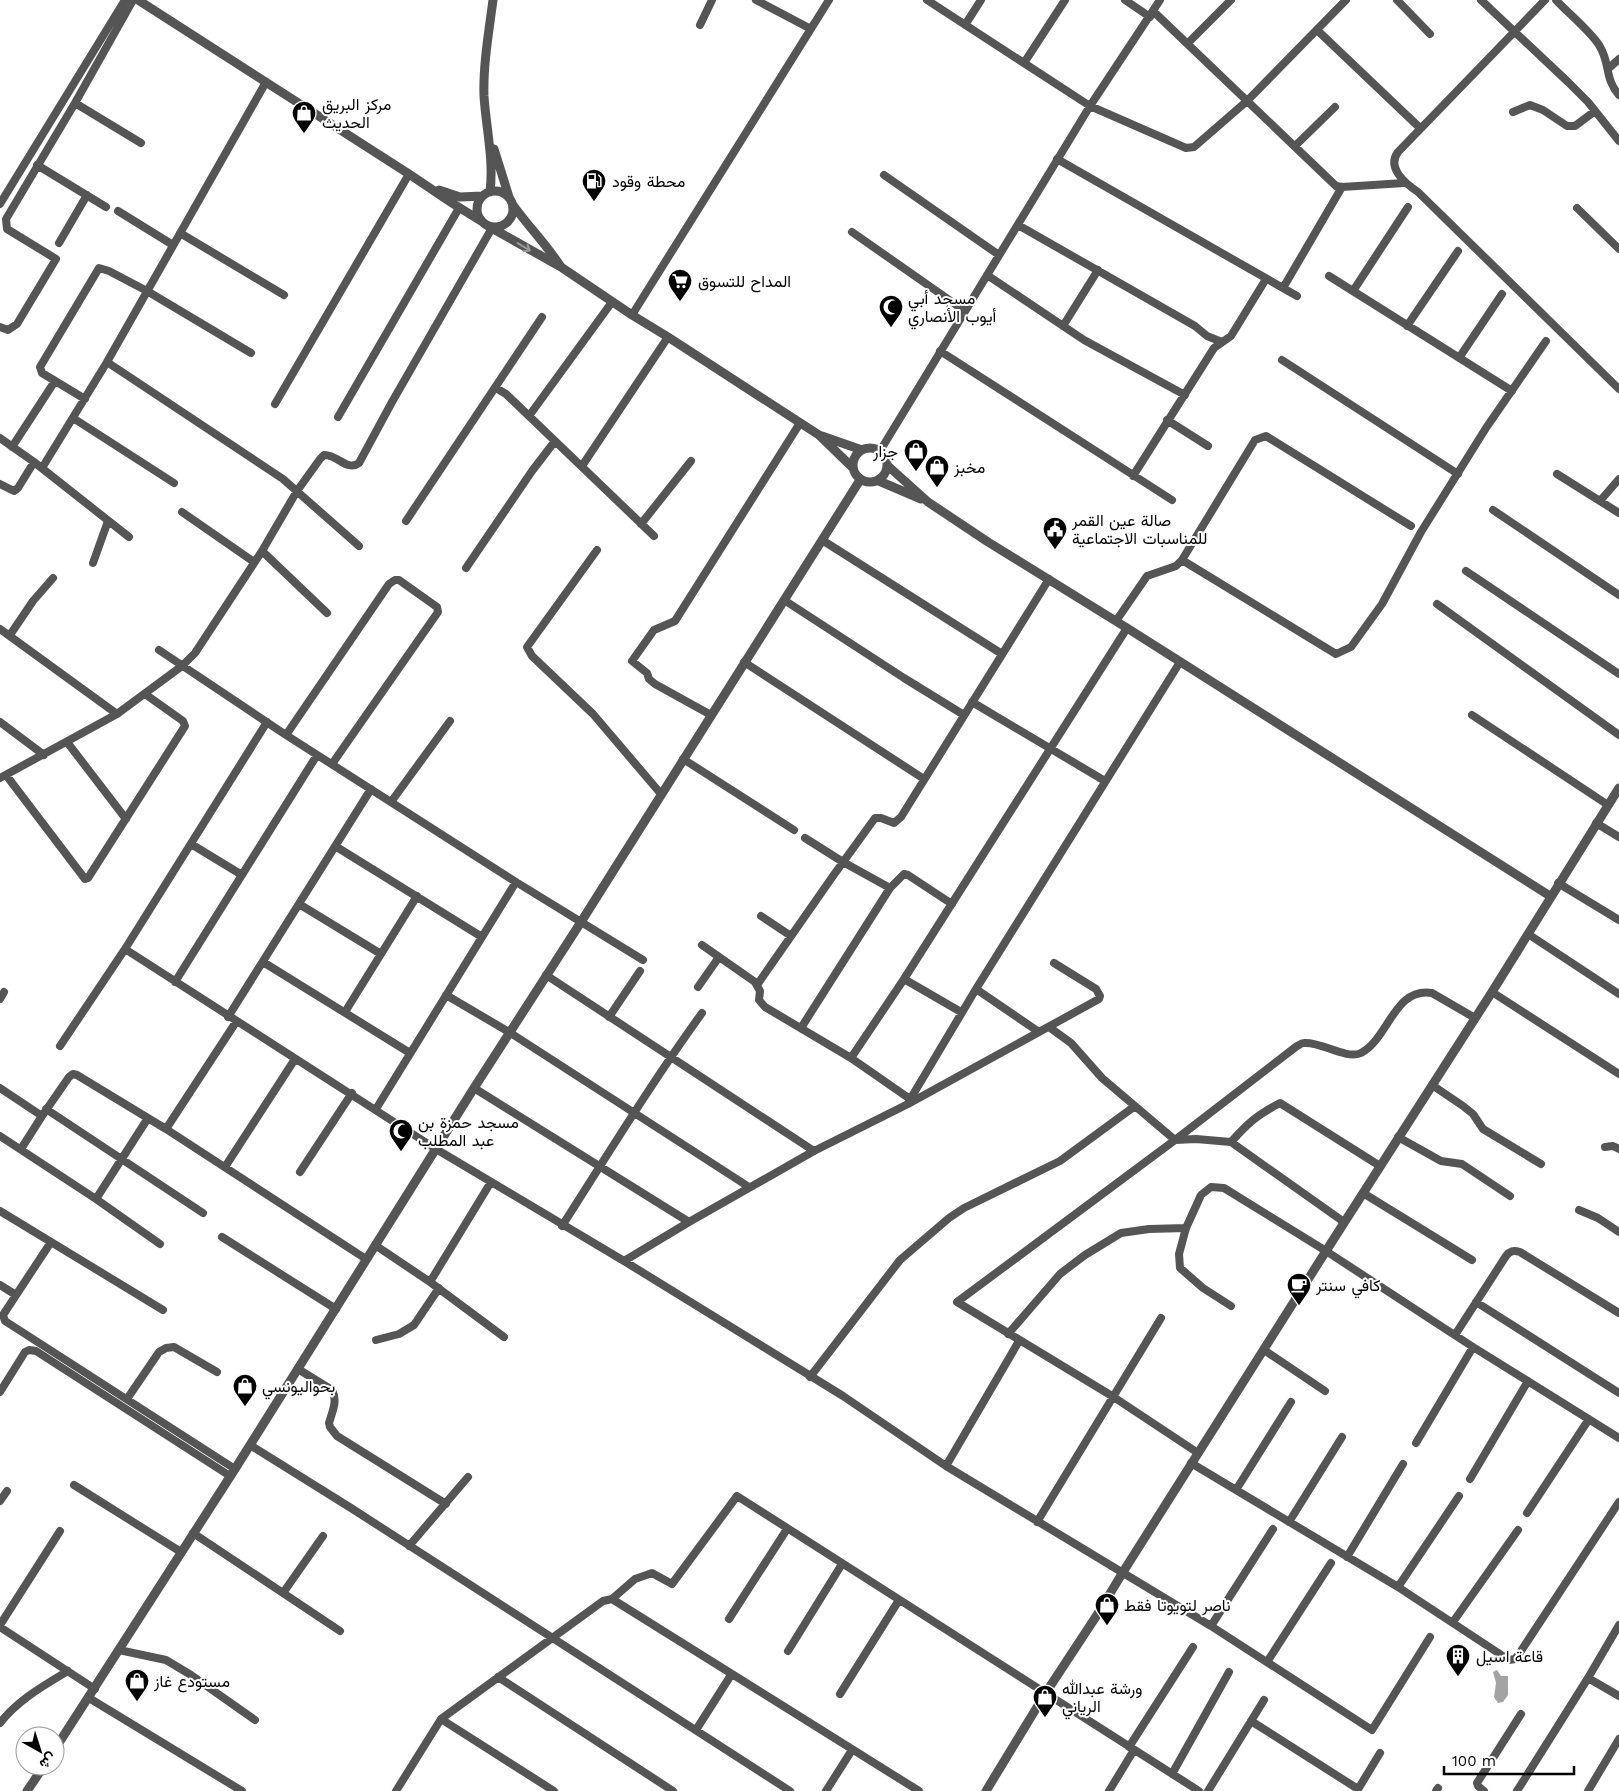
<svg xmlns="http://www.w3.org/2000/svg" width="1619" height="1791" font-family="'Work Sans',Vazirmatn,sans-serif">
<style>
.water{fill:#a3a3a3}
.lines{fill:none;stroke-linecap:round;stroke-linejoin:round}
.minor{stroke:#555;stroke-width:8}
.tertiary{stroke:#555;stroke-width:9}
.oneway{stroke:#999}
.labels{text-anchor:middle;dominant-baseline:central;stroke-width:4;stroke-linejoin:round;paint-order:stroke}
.poi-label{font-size:16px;fill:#000;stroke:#fff;text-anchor:start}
</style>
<rect width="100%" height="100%" fill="#fff"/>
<path class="water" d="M 1497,1670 L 1501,1676 L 1508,1676 L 1508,1695 L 1503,1702 L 1498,1703 L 1494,1697 L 1496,1683 L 1493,1672 Z"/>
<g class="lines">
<path class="minor" d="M 756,0 L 811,29
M 927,0 L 1090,106 L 1186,148 L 1194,147 L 1247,101 L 1346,0
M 1125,0 L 1150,17
M 1397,0 L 1430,34
M 1481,0 L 1568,82 L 1588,102 L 1619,141
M 1545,0 L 1398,152 C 1386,168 1406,184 1418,192 L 1619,389
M 1556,0 C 1569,14 1589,30 1599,45 C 1611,64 1604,78 1619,95
M 1153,11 L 1336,186 L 1342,187 L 1404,183
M 700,25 L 712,0
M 965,25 L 981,0
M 1317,30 L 1420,128
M 1188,43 L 1231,0
M 1024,63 L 1065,0
M 1609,68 L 1619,59
M 75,103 L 141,143
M 1513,112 L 1530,105 L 1543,110 L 1567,126 L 1575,126 L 1595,111
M 1295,146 L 1335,107
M 1057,159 L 1297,296
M 37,165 L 106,207
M 884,175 L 999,255
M 0,204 L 125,0
M 1577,208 L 1619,249
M 118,211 L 173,245
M 1018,225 L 1195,326 L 1207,336 L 1222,342
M 852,232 L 965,311
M 180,233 L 284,295
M 59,243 L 87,195
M 987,275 L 1084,340 L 1185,395
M 1329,276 L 1512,391
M 1283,288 L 1342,187
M 1353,291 L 1408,207
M 632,315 L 829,0
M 1063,326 L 1098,270
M 1407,326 L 1458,251
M 0,327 L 8,330 L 17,324 L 56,259 L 7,229 L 6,219 L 75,103 L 133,0
M 940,351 L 1172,500
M 1459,358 L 1502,294
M 1282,360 L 1458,474
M 107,362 L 283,479 L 359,546
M 496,388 L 506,394 L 654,536
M 85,399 L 42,373 L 40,367 L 99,268 L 109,271 L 147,291 L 251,353
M 275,404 L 409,174
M 529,416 L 612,302
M 338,417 L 459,208
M 73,418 L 174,483
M 1167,420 L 1208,446
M 0,438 L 34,462 L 129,537
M 12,447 L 55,381
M 880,451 L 1090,106 L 1160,0
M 582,466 L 668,337
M 42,468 L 107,362 L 266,82
M 1557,474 L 1619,513
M 1133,476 L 1214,348 L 1231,336 L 1266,279
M 0,484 L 14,491 L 18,488 L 34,462
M 1600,501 L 1619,479
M 1493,510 L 1619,595
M 182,512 L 254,562
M 406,521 L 542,317
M 641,524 L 691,461
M 822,540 L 1002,654
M 597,550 L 527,647 L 532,656 L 593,714 L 661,794
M 262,551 L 327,613
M 1182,560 L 1336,654 L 1351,647 L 1382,604 L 1421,532 L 1486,428 L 1546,341
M 93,563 L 108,521
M 466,568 L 532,471 L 555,441
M 1466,571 L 1619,674
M 784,600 L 904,678 L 964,715
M 1437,604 L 1619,735
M 1116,621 L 1147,576 L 1176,566 L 1182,560 L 1255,440 L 1266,436 L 1411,526
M 0,629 L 117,714
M 10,635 L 33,601 L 53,578
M 159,650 L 286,735 L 516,882 L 643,960
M 744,662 L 924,779
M 972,702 L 1105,781
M 711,715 L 655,684 L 649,679 L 647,673 L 632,661 L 654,630 L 675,621 L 800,423
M 1472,715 L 1608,805
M 0,722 L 44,755
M 286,735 L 389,584 L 395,580 L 399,580 L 437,607 L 438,612 L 332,764
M 67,742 L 126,819
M 683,759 L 794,830
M 6,775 L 85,879 L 88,878 L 185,726 L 183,721 L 145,694
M 0,778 L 117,714 L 182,666 L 195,653 L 262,551 L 297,491 L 320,459 L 324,455 C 337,454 347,472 359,463 L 392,402 L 492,228
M 391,802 L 450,721
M 1596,823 L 1619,837
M 805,838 L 843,862 L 890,888
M 191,844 L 242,875
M 335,846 L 482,937
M 1558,883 L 1619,920
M 299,904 L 381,954
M 761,916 L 791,936
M 1528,934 L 1619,994
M 702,945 L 755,982 L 760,991 L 759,1000 L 765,1007 L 851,1058 L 910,1099
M 125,949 L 436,1149 L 624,1261 L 843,1396 L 946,1466 L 1211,1626 L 1372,1730 L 1430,1637
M 263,962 L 410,1053
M 546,975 L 814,1151
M 904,979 L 961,1012
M 175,982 L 317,755
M 757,985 L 833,876 L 875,818 L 881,818 L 894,823 L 901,817 L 1049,579
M 698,987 L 719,957
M 976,989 L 1039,1032
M 1492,992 L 1619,1074
M 446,995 L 509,1032 L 749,1187
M 0,999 L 4,992
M 345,1012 L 417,896
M 228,1017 L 371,789
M 609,1017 L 640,971
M 1049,1027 L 1071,1043 L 1102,1078 L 1175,1140 L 1196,1139 L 1231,1142 L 1344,1222
M 801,1028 L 890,888 L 904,874 L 908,875 L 952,904
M 60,1046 L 125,949 L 267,722
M 851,1058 L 904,979 L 1127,628
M 1432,1085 L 1463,1106 L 1473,1114 L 1483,1129 L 1541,1164
M 0,1088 L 42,1116
M 474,1088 L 689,1222
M 908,1103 L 976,989 L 1180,662
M 46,1109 L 203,1213
M 376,1109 L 516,882
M 166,1129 L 236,1022
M 0,1136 L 96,1199 L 160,1244
M 1398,1137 L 1441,1161 L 1462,1164 L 1510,1196
M 1231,1142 C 1248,1123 1257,1115 1280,1103 L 1380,1166
M 1605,1147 L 1613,1146 L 1619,1149
M 21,1149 L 42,1116 L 69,1077 L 73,1074 L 77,1075 L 166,1129 L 366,1259
M 225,1167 L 295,1059
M 300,1172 L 352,1093
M 1363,1193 L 1472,1260
M 96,1199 L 148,1118
M 1579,1210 L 1598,1218 L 1619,1232
M 0,1211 L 163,1310
M 562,1226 C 608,1154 652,1082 702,1013
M 222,1237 L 336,1309
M 51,1242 L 3,1315 L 5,1321 L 235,1469
M 375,1245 L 430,1282 L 504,1337
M 624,1261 L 689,1222 L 814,1151 L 908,1104 L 1099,999 L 1100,996 L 1096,989 L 1054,963
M 430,1282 L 491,1182
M 0,1285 L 16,1295
M 1476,1302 L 1619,1393
M 1231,1306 L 1203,1288 L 1180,1268 L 1179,1254 L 1186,1228 L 1201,1195 L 1211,1187 L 1224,1188 L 1326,1251 L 1473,1347 L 1619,1438
M 1008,1334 L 1060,1274 L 1085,1255 L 1121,1233 L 1149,1229 L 1186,1228
M 1455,1335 L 1506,1256 C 1510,1251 1513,1250 1520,1252 L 1619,1313
M 376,1340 L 399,1334 L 414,1325 L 439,1288
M 1264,1350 L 1325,1391
M 298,1369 L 332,1390 C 338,1401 332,1412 329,1423 L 330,1427 L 337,1436 L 446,1504
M 810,1377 L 900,1260 L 949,1218 L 964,1208 L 1060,1161 L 1135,1106
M 0,1392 L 25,1352 L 29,1350 L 36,1351 L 230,1476
M 127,1399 L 159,1352 L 166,1348 L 174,1347 L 217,1372
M 1416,1443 L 1473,1347
M 250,1445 L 351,1508 L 790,1791
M 1198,1453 L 1112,1396 L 957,1302 L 1175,1140 L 1297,1046 C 1299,1045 1301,1043 1304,1043 C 1320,1041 1346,1060 1361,1053 C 1389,1038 1394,987 1432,993 L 1475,1018
M 1191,1463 L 1398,1587 L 1509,1660 L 1515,1659 L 1519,1654 L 1619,1502
M 946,1466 L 1019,1341
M 1470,1479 L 1528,1381
M 74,1485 L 181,1552
M 1236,1490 L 1291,1402
M 0,1501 L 7,1491
M 1527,1513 L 1589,1419
M 1037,1522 L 1161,1318
M 1289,1522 L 1342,1437
M 193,1533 L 340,1631
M 409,1546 L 468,1477
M 1347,1557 L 1403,1464
M 1398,1587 L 1459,1496
M 283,1593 L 323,1536
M 612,1599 L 919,1791
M 729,1619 L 787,1529
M 1453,1622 L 1518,1530
M 0,1625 L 60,1531
M 1211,1626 L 1273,1529
M 0,1627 L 95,1689
M 119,1650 L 166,1660 L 191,1675 L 255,1720
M 788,1651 L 842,1564
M 1267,1662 L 1331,1563
M 498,1677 L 673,1791
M 1588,1678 L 1619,1696
M 840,1694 L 899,1600
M 89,1698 L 242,1791
M 441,1719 L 554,1791
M 1251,1721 L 1358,1789
M 0,1723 C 18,1700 43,1686 68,1671
M 696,1730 L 731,1675
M 1129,1747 L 1193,1647
M 1172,1774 L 1229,1672
M 396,1791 L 441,1719 L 603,1601 L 612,1599 L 635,1579 L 652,1573 L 672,1584 L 737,1496 L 1199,1791
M 826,1791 L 852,1750
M 1109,1791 L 1134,1750
M 1208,1791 L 1264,1700
M 1357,1791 L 1380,1753
M 1436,1791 L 1438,1788
M 1484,1791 L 1478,1786 L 1477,1783 L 1521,1714
M 1517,1791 L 1588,1678 L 1619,1625
M 1588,1791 L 1619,1739"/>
<path class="tertiary" d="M 138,0 L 409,174 L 452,203 L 481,221
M 494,149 L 509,197
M 439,190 L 460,197 L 482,196
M477 209a18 18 0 1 1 36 0a18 18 0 1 1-36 0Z
M 490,192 C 494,159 486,128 484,96 C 483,64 489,31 493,0
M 513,205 C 528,226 547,245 561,267
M 488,226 L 561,267 L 632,315 L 668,337 L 819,435 L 853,468
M 822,436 L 862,450
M853 465a17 17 0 1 1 34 0a17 17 0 1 1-34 0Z
M 888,466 L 928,502 L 988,542 L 1127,628 L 1550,896
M 879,481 L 921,499
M 55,1749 L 235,1469 L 474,1088 L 581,922 L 860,480
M 27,1791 L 44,1766
M 986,1791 L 1045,1694 L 1097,1615 L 1123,1572 L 1326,1251 L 1492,992 L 1619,788"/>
</g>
<defs><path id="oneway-shaft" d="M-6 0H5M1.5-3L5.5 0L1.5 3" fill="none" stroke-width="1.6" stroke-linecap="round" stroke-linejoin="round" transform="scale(1.25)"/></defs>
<use class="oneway" href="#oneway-shaft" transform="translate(524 247) rotate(31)"/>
<defs>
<symbol id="shop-pin" viewBox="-11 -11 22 30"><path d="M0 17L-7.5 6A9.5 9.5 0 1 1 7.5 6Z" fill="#000" stroke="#fff"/><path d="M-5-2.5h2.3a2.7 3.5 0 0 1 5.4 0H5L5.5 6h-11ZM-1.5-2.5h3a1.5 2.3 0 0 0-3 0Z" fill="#fff"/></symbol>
<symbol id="fuel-pin" viewBox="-11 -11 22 30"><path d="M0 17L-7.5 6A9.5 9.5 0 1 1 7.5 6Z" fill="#000" stroke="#fff"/><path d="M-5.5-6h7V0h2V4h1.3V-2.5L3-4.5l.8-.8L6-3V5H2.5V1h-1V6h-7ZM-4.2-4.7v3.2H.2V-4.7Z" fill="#fff"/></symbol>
<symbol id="supermarket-pin" viewBox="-11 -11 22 30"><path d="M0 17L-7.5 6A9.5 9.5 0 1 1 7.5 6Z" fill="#000" stroke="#fff"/><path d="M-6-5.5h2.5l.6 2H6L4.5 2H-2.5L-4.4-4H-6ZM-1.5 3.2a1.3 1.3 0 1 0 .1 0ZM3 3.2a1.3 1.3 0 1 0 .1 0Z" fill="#fff"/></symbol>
<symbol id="mosque-pin" viewBox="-11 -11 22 30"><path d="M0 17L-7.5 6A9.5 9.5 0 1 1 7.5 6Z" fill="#000" stroke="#fff"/><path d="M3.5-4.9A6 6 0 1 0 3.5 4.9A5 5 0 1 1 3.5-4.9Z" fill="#fff"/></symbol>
<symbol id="civic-pin" viewBox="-11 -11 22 30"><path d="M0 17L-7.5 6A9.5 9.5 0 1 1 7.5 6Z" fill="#000" stroke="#fff"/><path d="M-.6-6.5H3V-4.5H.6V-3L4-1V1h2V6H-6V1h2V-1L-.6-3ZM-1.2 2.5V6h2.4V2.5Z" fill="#fff"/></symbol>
<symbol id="cafe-pin" viewBox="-11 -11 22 30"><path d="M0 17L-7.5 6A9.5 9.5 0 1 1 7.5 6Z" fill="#000" stroke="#fff"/><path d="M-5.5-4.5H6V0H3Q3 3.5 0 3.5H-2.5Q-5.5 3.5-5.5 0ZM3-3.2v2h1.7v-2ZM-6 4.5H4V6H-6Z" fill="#fff"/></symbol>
<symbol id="building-pin" viewBox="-11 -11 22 30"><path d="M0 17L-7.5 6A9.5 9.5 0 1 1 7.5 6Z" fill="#000" stroke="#fff"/><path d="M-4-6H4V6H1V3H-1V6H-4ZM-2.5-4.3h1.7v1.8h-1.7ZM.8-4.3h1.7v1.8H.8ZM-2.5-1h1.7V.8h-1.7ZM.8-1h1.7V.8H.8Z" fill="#fff"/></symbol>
</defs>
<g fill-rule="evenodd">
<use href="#shop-pin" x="290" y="99" width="28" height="38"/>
<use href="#fuel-pin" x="580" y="167" width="28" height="38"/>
<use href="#supermarket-pin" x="666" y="267" width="28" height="38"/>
<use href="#mosque-pin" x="877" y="293" width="28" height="38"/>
<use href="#shop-pin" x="902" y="437" width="28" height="38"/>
<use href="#shop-pin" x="923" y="453" width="28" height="38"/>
<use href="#civic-pin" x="1041" y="515" width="28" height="38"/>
<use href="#mosque-pin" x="387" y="1117" width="28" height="38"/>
<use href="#cafe-pin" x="1285" y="1271" width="28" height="38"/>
<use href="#shop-pin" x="231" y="1372" width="28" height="38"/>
<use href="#shop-pin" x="1093" y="1591" width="28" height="38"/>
<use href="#building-pin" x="1444" y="1642" width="28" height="38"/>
<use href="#shop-pin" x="123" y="1667" width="28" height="38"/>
<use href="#shop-pin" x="1031" y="1683" width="28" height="38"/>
</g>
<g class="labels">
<g class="poi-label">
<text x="322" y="104">مركز البريق<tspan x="322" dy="18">الحديث</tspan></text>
<text x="612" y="181">محطة وقود</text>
<text x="698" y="281">المداح للتسوق</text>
<text x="908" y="298">مسجد أبي<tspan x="908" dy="18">أيوب الأنصاري</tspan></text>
<text x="898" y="451" text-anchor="end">جزار</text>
<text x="954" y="467">مخبز</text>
<text x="1072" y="520">صالة عين القمر<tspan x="1072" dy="18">للمناسبات الاجتماعية</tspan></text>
<text x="418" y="1122">مسجد حمزة بن<tspan x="418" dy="18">عبد المطلب</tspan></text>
<text x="1316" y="1285">كافي سنتر</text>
<text x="262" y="1386">بحواليونسي</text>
<text x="1124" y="1605">ناصر لتويوتا فقط</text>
<text x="1476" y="1656">قاعة اسيل</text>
<text x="154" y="1681">مستودع غاز</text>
<text x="1062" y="1688">ورشة عبدالله<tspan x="1062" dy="18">الرياني</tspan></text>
</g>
</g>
<g transform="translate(40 1751) rotate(141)"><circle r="24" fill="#ffffff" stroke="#999999"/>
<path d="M0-4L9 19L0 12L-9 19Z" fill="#000000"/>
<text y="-8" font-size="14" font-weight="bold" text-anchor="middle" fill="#000000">ش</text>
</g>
<path d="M1444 1766v8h130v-8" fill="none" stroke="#000000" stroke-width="2.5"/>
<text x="1452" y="1766" font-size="15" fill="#000000" stroke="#ffffff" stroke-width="4" paint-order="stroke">100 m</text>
</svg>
